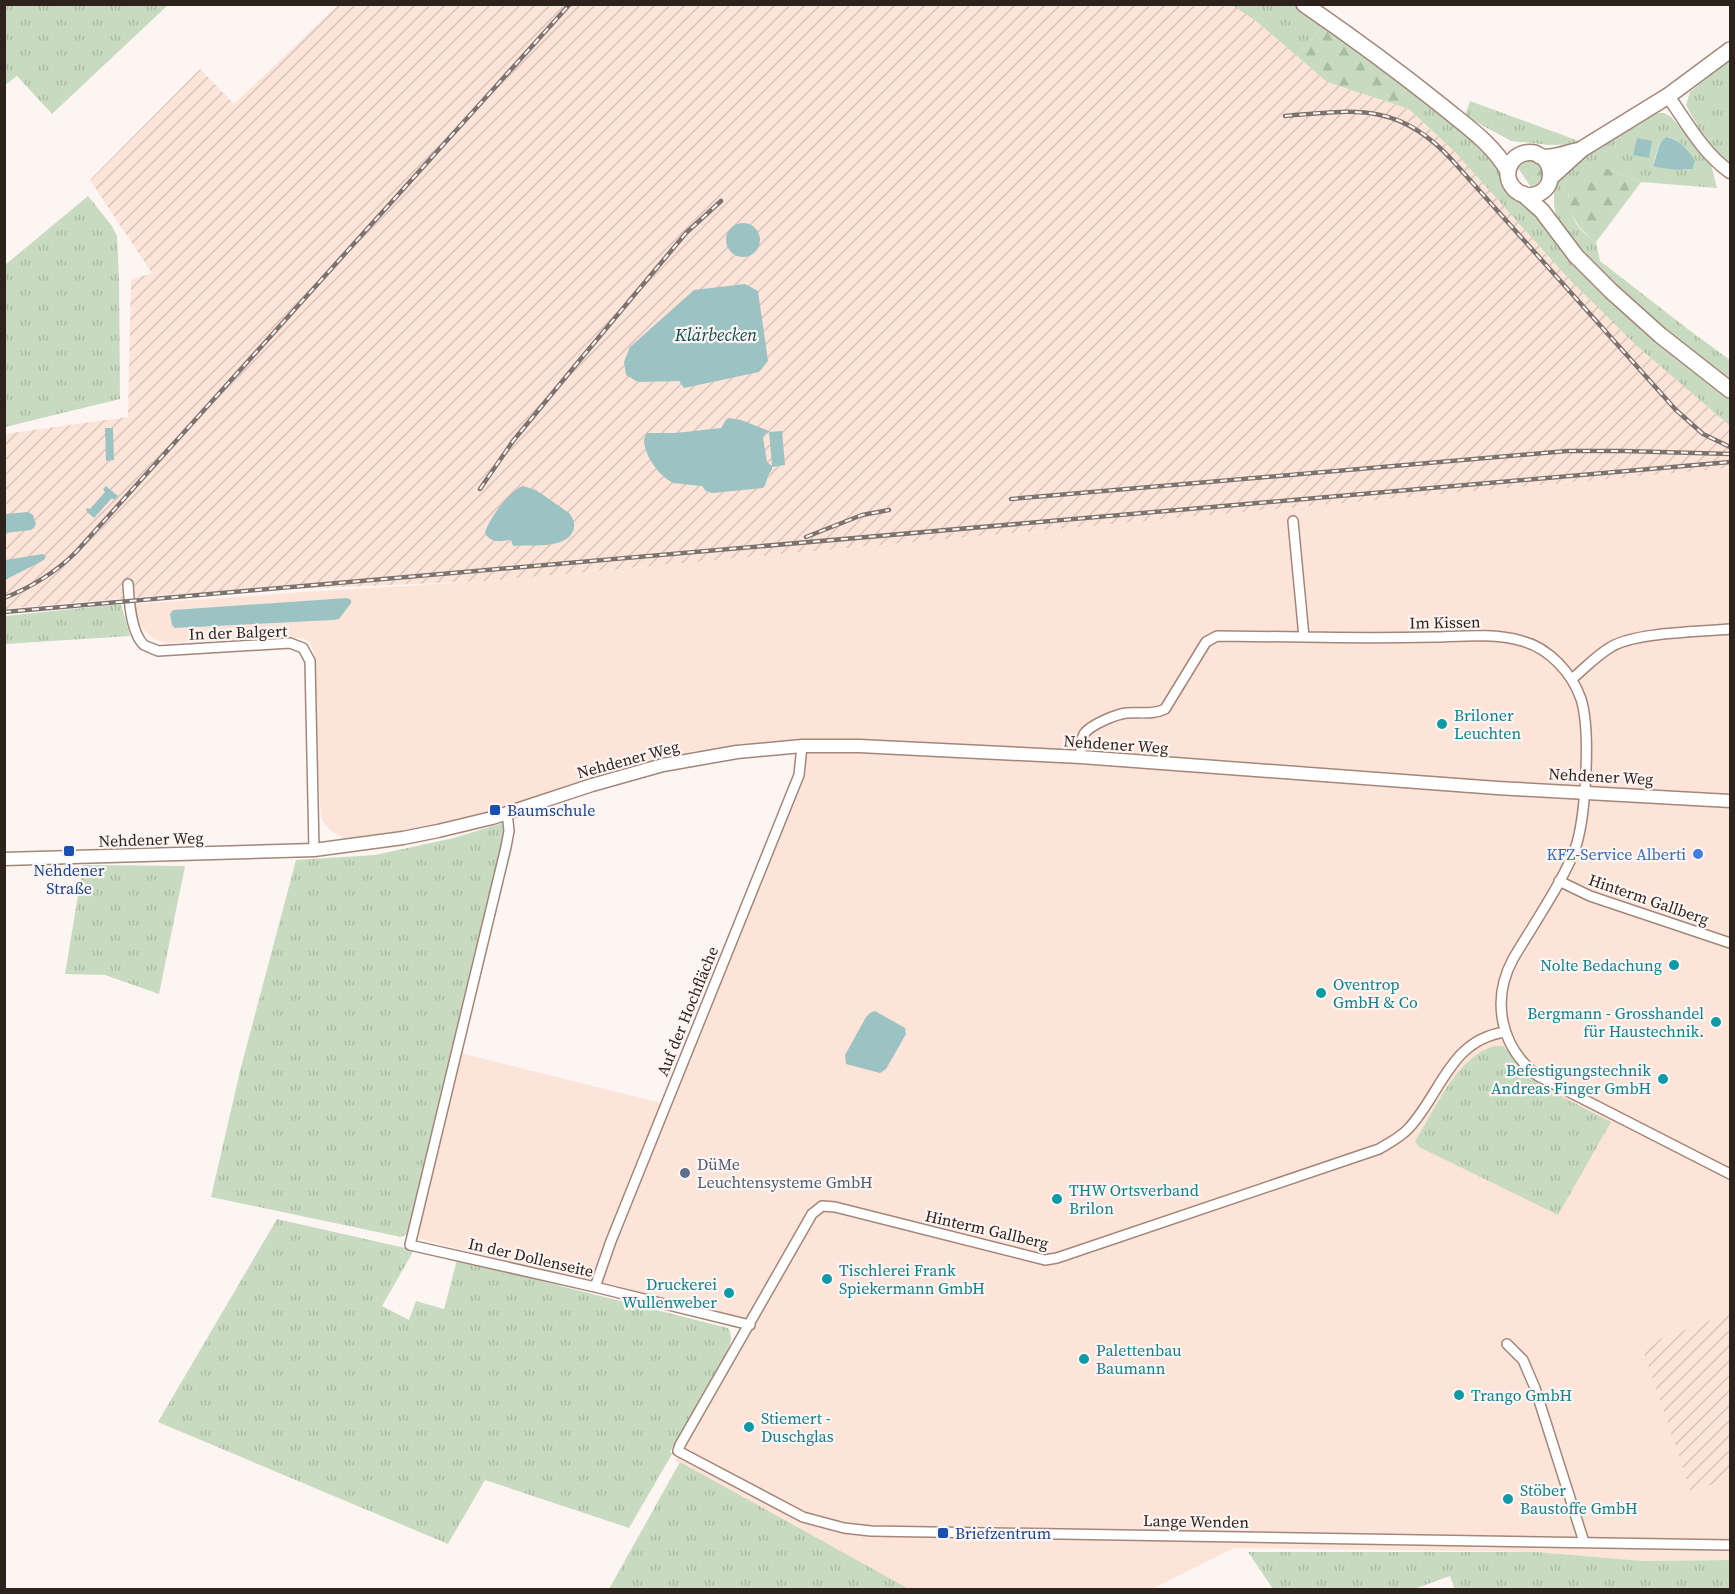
<svg xmlns="http://www.w3.org/2000/svg" width="1735" height="1594" font-family="'Source Serif 4',serif">
<style>
.built{fill:#fde4d9}
.industrial{fill:url(#industrial-furrows)}
.grass{fill:url(#grass-tufts);fill-rule:evenodd}
.forest{fill:url(#forest-firs)}
.water{fill:#9bc3c3;fill-rule:evenodd}
.lines{fill:none;stroke-linecap:round;stroke-linejoin:round}
.minor-casing{stroke:#a48678;stroke-width:12}
.tertiary-casing{stroke:#a48678;stroke-width:15}
.primary-casing{stroke:#a48678;stroke-width:18}
.minor{stroke:#fff;stroke-width:9}
.tertiary{stroke:#fff;stroke-width:12}
.primary{stroke:#fff;stroke-width:15}
.rail-casing{stroke:#7d736e;stroke-width:4.5}
.rail{stroke:#fcf5f2;stroke-width:2;stroke-dasharray:7;stroke-linecap:butt}
.culture-dot{fill:#0f9aa8;stroke:#fcf5f2;stroke-width:2}
.transit-dot{fill:#1a4fb4;stroke:#fcf5f2;stroke-width:2}
.shop-dot{fill:#3f7fe0;stroke:#fcf5f2;stroke-width:2}
.service-dot{fill:#5c6f8a;stroke:#fcf5f2;stroke-width:2}
.labels{text-anchor:middle;dominant-baseline:central;stroke-width:4.5;stroke-linejoin:round;paint-order:stroke}
.street-label{font-size:16px;fill:#2d221c;stroke:#fcf5f2}
.culture-label{font-size:16px;fill:#0d838f;stroke:#fcf5f2;text-anchor:start}
.transit-label{font-size:16px;fill:#164399;stroke:#fcf5f2;text-anchor:start}
.shop-label{font-size:16px;fill:#366cbe;stroke:#fcf5f2;text-anchor:end}
.service-label{font-size:16px;fill:#4e5e75;stroke:#fcf5f2;text-anchor:start}
.water-label{font-size:18px;font-style:italic;fill:#0f4a4c;stroke:#fcf5f2}
</style>
<defs>
<pattern id="industrial-furrows" width="10" height="10" patternUnits="userSpaceOnUse" patternTransform="scale(1.5)"><rect width="10" height="10" fill="#fde4d9"/><path d="M-1 1l2-2M0 10L10 0M9 11l2-2" fill="none" stroke="#d9c3ba"/></pattern>
<pattern id="grass-tufts" width="24" height="20" patternUnits="userSpaceOnUse" patternTransform="scale(1.5)"><rect width="24" height="20" fill="#c8dbc0"/><path d="M3 7l-1-3M5 7V3M7 7l1-3M15 17l-1-3M17 17v-4M19 17l1-3" fill="none" stroke="#acbca4"/></pattern>
<pattern id="forest-firs" width="22" height="20" patternUnits="userSpaceOnUse" patternTransform="scale(1.5)"><rect width="22" height="20" fill="#c8dbc0"/><path d="M5 1l3.5 6h-7zM16 11l3.5 6h-7z" fill="#acbca4"/></pattern>
</defs>
<rect width="100%" height="100%" fill="#fcf5f2"/>
<path class="built" d="M 1730,468 L 1730,1560 L 1643,1561 L 1536,1552 L 1234,1548 L 1152,1589 L 908,1589 L 675,1461 L 756,1324 L 412,1237 L 456,1052 L 669,1105 L 776,847 L 806,768 L 795,742 L 694,751 L 631,767 L 503,810 L 419,832 L 348,841 L 330,830 L 322,820 L 320,803 L 314,653 L 310,643 L 303,638 L 298,638 L 214,640 L 166,643 L 154,639 L 144,630 L 141,626 L 135,604 L 304,592 L 485,581 Z"/>
<path class="industrial" d="M 1232,4 L 1256,21 L 1327,82 L 1409,109 L 1455,152 L 1638,347 L 1730,426 L 1730,468 L 485,581 L 175,594 L 5,609 L 4,434 L 128,417 L 131,280 L 152,273 L 90,180 L 200,69 L 234,104 L 338,5 Z
M 1730,1313 L 1730,1478 L 1691,1492 L 1642,1346 Z"/>
<path class="grass" d="M 5,4 L 168,4 L 168,5 L 52,114 L 17,76 L 5,85 Z
M 1232,5 L 1298,5 L 1324,23 L 1298,57 L 1256,21 Z
M 1730,59 L 1730,161 L 1726,162 C 1708,144 1698,128 1686,105 L 1690,92 Z
M 1419,96 L 1496,159 L 1505,184 L 1730,396 L 1730,426 L 1638,347 L 1568,278 L 1455,152 L 1409,109 Z
M 1470,101 L 1587,144 L 1549,145 L 1511,141 L 1465,116 Z
M 1658,113 L 1664,113 L 1671,117 L 1710,161 L 1717,188 L 1641,182 L 1608,169 L 1568,193 C 1572,220 1574,226 1596,242 L 1600,261 L 1689,330 L 1730,360 L 1730,385 L 1627,300 L 1558,226 L 1554,205 L 1554,190 L 1558,178 L 1574,162 L 1648,116 ZM 1669,137 C 1681,140 1690,153 1695,163 L 1693,169 L 1678,170 L 1653,165 C 1657,155 1657,139 1669,137 Z
M 88,196 L 112,226 L 117,236 L 119,277 L 120,399 L 5,427 L 5,265 Z
M 121,604 L 130,636 L 5,644 L 5,616 Z
M 502,823 L 504,834 L 472,963 L 409,1233 L 401,1237 L 211,1197 L 240,1071 L 296,860 L 375,855 L 454,838 Z
M 83,865 L 185,866 L 159,994 L 105,975 L 65,974 Z
M 1494,1046 L 1503,1046 L 1510,1053 L 1528,1076 L 1547,1089 L 1611,1122 L 1558,1215 L 1419,1147 L 1415,1141 C 1436,1109 1455,1058 1494,1046 Z
M 277,1219 L 414,1250 L 382,1306 L 409,1320 L 416,1301 L 444,1309 L 457,1260 L 728,1328 C 734,1338 730,1346 725,1356 L 670,1452 L 672,1454 L 629,1528 L 485,1480 L 448,1544 L 158,1422 Z
M 680,1462 L 909,1589 L 609,1589 Z
M 1248,1552 L 1536,1552 L 1643,1561 L 1730,1560 L 1730,1589 L 1455,1590 L 1450,1576 L 1414,1589 L 1273,1589 Z"/>
<path class="forest" d="M 1324,23 L 1419,96 L 1409,109 L 1327,82 L 1298,57 Z
M 1528,160 C 1546,162 1548,181 1531,187 L 1518,168 L 1521,164 Z
M 1592,169 L 1608,169 L 1641,182 L 1596,242 C 1575,226 1566,211 1569,183 Z"/>
<path class="water" d="M 1667,137 C 1679,139 1689,151 1695,161 L 1693,169 L 1678,170 L 1655,167 L 1653,165 C 1658,156 1657,141 1667,137 Z
M 1637,138 L 1652,141 L 1649,158 L 1633,155 Z
M726 240a17 17 0 1 1 34 0a17 17 0 1 1-34 0Z
M 745,284 L 758,291 L 768,361 L 759,372 L 684,388 L 679,381 L 638,382 L 626,375 L 624,362 L 630,347 L 694,290 Z
M 728,418 L 741,420 L 769,431 L 769,432 L 782,431 L 785,465 L 772,467 L 772,470 C 766,475 768,483 763,488 L 712,493 L 706,491 L 702,486 L 673,483 C 658,475 644,455 644,439 L 647,433 L 675,433 L 721,428 L 726,420 ZM 769,432 L 772,465 L 772,466 L 767,462 L 763,438 L 765,434 Z
M 105,428 L 113,428 L 114,460 L 106,461 Z
M 106,486 L 118,496 L 114,500 L 112,498 L 94,518 L 87,512 L 86,508 L 90,509 L 105,492 L 103,489 Z
M 523,486 L 536,490 L 569,513 C 573,518 576,524 573,531 C 565,550 530,544 513,546 L 511,540 C 501,541 491,544 485,533 C 488,520 510,490 523,486 Z
M 28,512 L 33,515 L 36,524 L 34,528 L 31,530 L 5,533 L 5,514 Z
M 43,554 L 46,556 L 44,560 L 5,580 L 5,560 Z
M 347,598 L 351,600 L 351,603 L 339,619 L 333,620 L 175,628 L 172,625 L 170,614 L 173,610 Z
M 875,1011 L 905,1028 L 906,1034 L 886,1069 L 880,1073 L 846,1064 L 845,1055 L 866,1017 L 870,1013 Z"/>
<g class="lines">
<defs>
<path id="minor" d="M 1293,521 L 1304,637 C 1348,638 1392,638 1436,637 C 1464,636 1495,633 1522,641 C 1549,648 1572,673 1581,699 C 1591,731 1586,821 1574,852 C 1559,888 1533,925 1513,959 C 1491,1000 1500,1047 1538,1076 L 1730,1174
M 128,584 C 129,601 131,633 144,645 C 148,647 154,649 158,651 L 290,643 L 303,648 L 310,661 L 314,850
M 1572,679 C 1585,668 1597,655 1611,647 C 1635,632 1701,632 1730,629
M 1081,757 C 1081,750 1080,741 1084,734 C 1090,725 1116,714 1127,713 C 1140,712 1153,715 1165,709 L 1206,642 L 1217,636 L 1304,637
M 507,812 L 509,831 L 506,847 L 410,1245 L 595,1287 L 750,1325
M 1559,881 L 1590,896 L 1730,943
M 1505,1032 C 1450,1040 1442,1092 1409,1128 C 1401,1137 1389,1143 1379,1149 L 1057,1258 L 1045,1260 L 835,1207 L 822,1206 L 812,1214 L 680,1445 L 678,1451 L 803,1517 L 844,1528 L 871,1531 L 1730,1545
M 595,1287 L 611,1241 L 799,775 L 802,746
M 1507,1344 L 1523,1360 L 1535,1388 L 1584,1542"/>
<path id="tertiary" d="M 1668,96 C 1687,123 1703,153 1730,172
M 4,859 L 314,850 L 403,838 L 438,831 L 492,818 L 592,785 L 663,765 L 737,752 L 802,746 L 859,746 L 1081,757 L 1497,788 L 1730,801"/>
<path id="primary" d="M 1304,4 C 1352,37 1397,70 1442,106 C 1466,126 1492,143 1508,171
M 1543,157 C 1553,167 1554,185 1540,193 C 1521,203 1500,182 1511,163 C 1515,155 1526,151 1535,153 C 1538,154 1540,157 1543,157 C 1552,159 1570,152 1580,150
M 1550,178 L 1582,149 L 1668,96 L 1730,50
M 1523,194 L 1542,211 L 1576,256 L 1611,291 L 1660,335 L 1730,390"/>
</defs>
<use href="#minor" class="minor-casing"/>
<use href="#tertiary" class="tertiary-casing"/>
<use href="#primary" class="primary-casing"/>
<use href="#minor" class="minor"/>
<use href="#tertiary" class="tertiary"/>
<use href="#primary" class="primary"/>
<defs>
<path id="rail" d="M 1285,116 C 1356,110 1399,102 1452,160 L 1676,410 L 1703,434 L 1730,447
M 480,489 L 513,441 L 579,361 L 686,233 L 721,201
M 1011,499 L 1567,451 L 1624,451 L 1730,454
M 806,537 L 862,515 L 889,510
M 4,598 C 32,587 55,573 76,552 L 570,4
M 4,612 L 1730,462"/>
</defs>
<use href="#rail" class="rail-casing"/>
<use href="#rail" class="rail"/>
</g>
<g class="culture-dot">
<circle cx="1442" cy="724" r="6"/>
<circle cx="1674" cy="965" r="6"/>
<circle cx="1321" cy="993" r="6"/>
<circle cx="1716" cy="1022" r="6"/>
<circle cx="1663" cy="1079" r="6"/>
<circle cx="1057" cy="1199" r="6"/>
<circle cx="827" cy="1279" r="6"/>
<circle cx="729" cy="1293" r="6"/>
<circle cx="1084" cy="1359" r="6"/>
<circle cx="1459" cy="1395" r="6"/>
<circle cx="749" cy="1427" r="6"/>
<circle cx="1508" cy="1499" r="6"/>
</g>
<g class="transit-dot">
<rect x="489" y="804" width="12" height="12" rx="3"/>
<rect x="63" y="845" width="12" height="12" rx="3"/>
<rect x="937" y="1527" width="12" height="12" rx="3"/>
</g>
<circle class="shop-dot" cx="1698" cy="854" r="6"/>
<circle class="service-dot" cx="685" cy="1173" r="6"/>
<g class="labels">
<g class="street-label">
<text transform="translate(1445 622) rotate(-1)">Im Kissen</text>
<text transform="translate(238 632) rotate(-2)">In der Balgert</text>
<text transform="translate(1116 744) rotate(4)">Nehdener Weg</text>
<text transform="translate(628 759) rotate(-15)">Nehdener Weg</text>
<text transform="translate(1601 776) rotate(3)">Nehdener Weg</text>
<text transform="translate(151 839) rotate(-2)">Nehdener Weg</text>
<text transform="translate(1649 899) rotate(19)">Hinterm Gallberg</text>
<text transform="translate(687 1011) rotate(-68)">Auf der Hochfläche</text>
<text transform="translate(987 1229) rotate(13)">Hinterm Gallberg</text>
<text transform="translate(531 1257) rotate(13)">In der Dollenseite</text>
<text transform="translate(1196 1521) rotate(1)">Lange Wenden</text>
</g>
<g class="culture-label">
<text x="1454" y="715">Briloner<tspan x="1454" dy="18">Leuchten</tspan></text>
<text x="1662" y="965" text-anchor="end">Nolte Bedachung</text>
<text x="1333" y="984">Oventrop<tspan x="1333" dy="18">GmbH &amp; Co</tspan></text>
<text x="1704" y="1013" text-anchor="end">Bergmann - Grosshandel<tspan x="1704" dy="18">für Haustechnik.</tspan></text>
<text x="1651" y="1070" text-anchor="end">Befestigungstechnik<tspan x="1651" dy="18">Andreas Finger GmbH</tspan></text>
<text x="1069" y="1190">THW Ortsverband<tspan x="1069" dy="18">Brilon</tspan></text>
<text x="839" y="1270">Tischlerei Frank<tspan x="839" dy="18">Spiekermann GmbH</tspan></text>
<text x="717" y="1284" text-anchor="end">Druckerei<tspan x="717" dy="18">Wullenweber</tspan></text>
<text x="1096" y="1350">Palettenbau<tspan x="1096" dy="18">Baumann</tspan></text>
<text x="1471" y="1395">Trango GmbH</text>
<text x="761" y="1418">Stiemert -<tspan x="761" dy="18">Duschglas</tspan></text>
<text x="1520" y="1490">Stöber<tspan x="1520" dy="18">Baustoffe GmbH</tspan></text>
</g>
<g class="transit-label">
<text x="507" y="810">Baumschule</text>
<text x="69" y="870" text-anchor="middle">Nehdener<tspan x="69" dy="18">Straße</tspan></text>
<text x="955" y="1533">Briefzentrum</text>
</g>
<g class="shop-label">
<text x="1686" y="854">KFZ-Service Alberti</text>
</g>
<g class="service-label">
<text x="697" y="1164">DüMe<tspan x="697" dy="18">Leuchtensysteme GmbH</tspan></text>
</g>
<g class="water-label">
<text x="716" y="334">Klärbecken</text>
</g>
</g>
<rect width="1735" height="1594" fill="none" stroke="#2d221c" stroke-width="12"/>
</svg>
